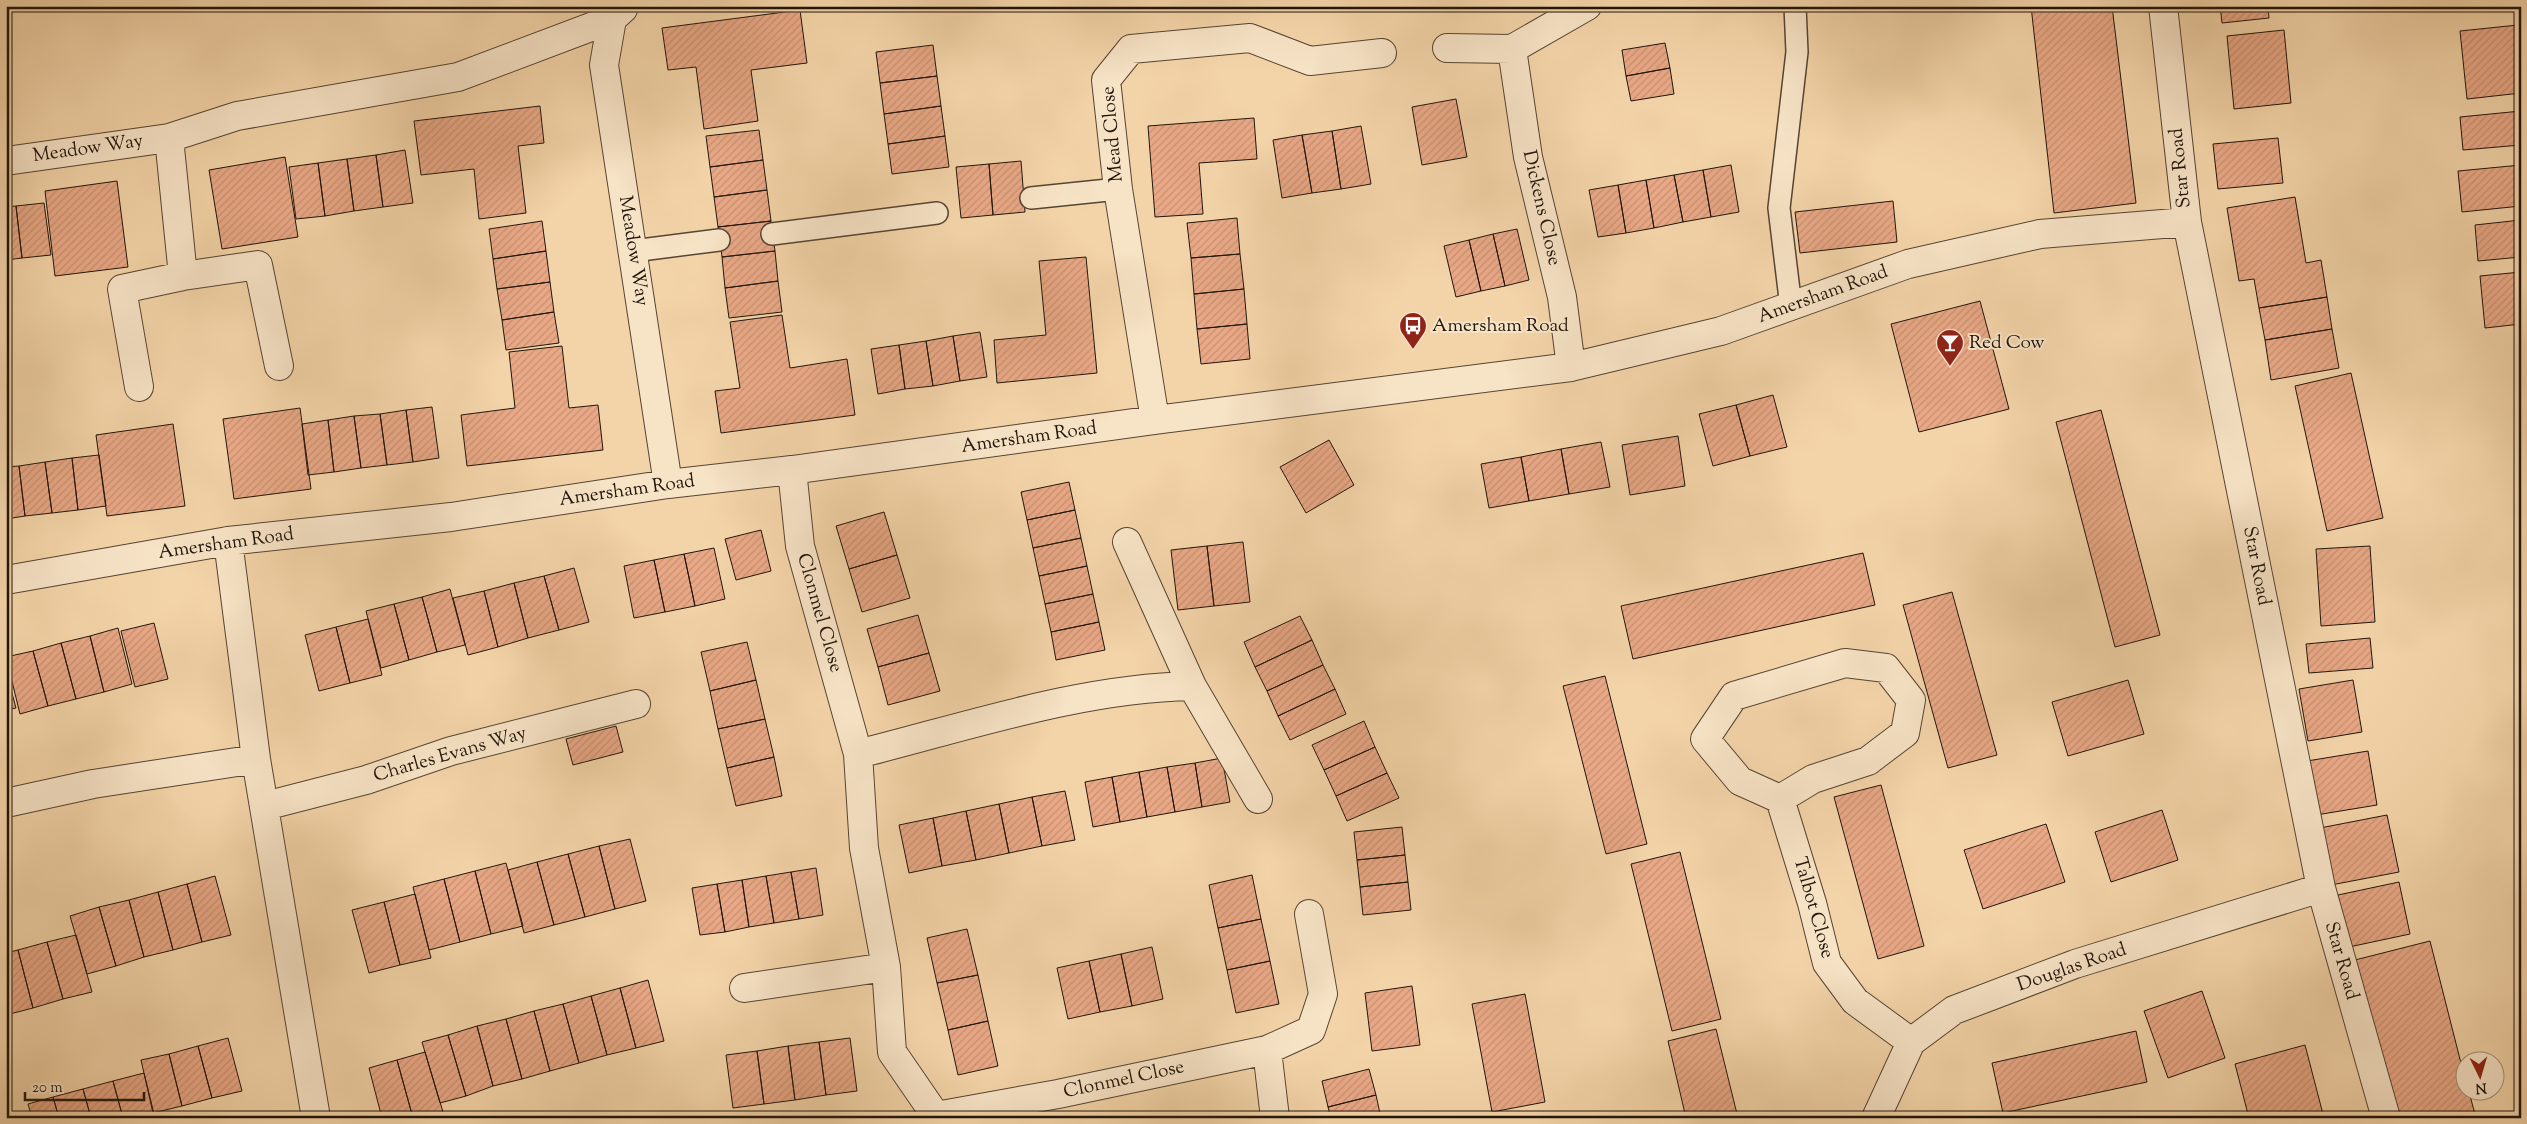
<svg xmlns="http://www.w3.org/2000/svg" width="2527" height="1124" font-family="'Sorts Mill Goudy',serif">
<style>
.building{fill:url(#building-hatch);stroke:#21150b}
.lines{fill:none;stroke-linecap:round;stroke-linejoin:round}
.service-casing{stroke:#564532;stroke-width:24}
.minor-casing{stroke:#564532;stroke-width:30}
.service{stroke:#f7e3c6;stroke-width:21}
.minor{stroke:#f7e3c6;stroke-width:28}
.labels{text-anchor:middle;dominant-baseline:central;stroke-width:4;stroke-linejoin:round;paint-order:stroke}
.street-label{font-size:19px;fill:#21150b;stroke:#f7e3c6}
.poi-label{font-size:19px;fill:#21150b;stroke:#f7e3c6;text-anchor:start}
</style>
<defs>
<pattern id="building-hatch" width="6" height="6" patternUnits="userSpaceOnUse" patternTransform="scale(1.25)"><rect width="6" height="6" fill="#e9a886"/><path d="M-1 1l2-2M0 6l6-6M5 7l2-2" fill="none" stroke="#c89072"/></pattern>
</defs>
<rect width="100%" height="100%" fill="#f3d4a8"/>
<filter id="stains"><feTurbulence type="fractalNoise" baseFrequency=".004" numOctaves="4"/><feColorMatrix values="0 0 0 0 .2 0 0 0 0 .09 0 0 0 0 .02 0 0 0 .5 -.17"/></filter>
<radialGradient id="worn" r=".72"><stop offset=".6" stop-color="#630" stop-opacity="0"/><stop offset="1" stop-color="#630" stop-opacity=".3"/></radialGradient>
<path class="building" d="M 2031,6 L 2112,6 L 2136,203 L 2054,213 Z
M 2220,6 L 2268,6 L 2269,18 L 2222,23 Z
M 800,10 L 807,63 L 751,70 L 758,121 L 704,129 L 696,67 L 668,70 L 662,28 Z
M 2518,25 L 2521,93 L 2467,99 L 2460,31 Z
M 2284,30 L 2291,103 L 2234,109 L 2227,36 Z
M 1665,43 L 1670,68 L 1626,76 L 1622,50 Z
M 933,45 L 937,76 L 880,83 L 876,52 Z
M 1670,68 L 1674,94 L 1631,101 L 1626,76 Z
M 937,76 L 941,106 L 884,114 L 880,83 Z
M 1456,99 L 1467,157 L 1422,165 L 1412,107 Z
M 540,106 L 544,143 L 518,146 L 526,213 L 479,219 L 474,169 L 421,175 L 414,121 Z
M 941,106 L 945,136 L 888,144 L 884,114 Z
M 2521,111 L 2521,145 L 2463,150 L 2460,117 Z
M 1254,118 L 1257,159 L 1199,163 L 1203,214 L 1155,217 L 1148,126 Z
M 1361,126 L 1371,184 L 1341,189 L 1332,131 Z
M 759,130 L 763,160 L 710,167 L 706,136 Z
M 1332,131 L 1341,189 L 1312,193 L 1302,135 Z
M 1302,135 L 1312,193 L 1282,198 L 1273,140 Z
M 945,136 L 949,167 L 892,174 L 888,144 Z
M 2278,138 L 2283,183 L 2218,189 L 2213,144 Z
M 405,150 L 413,203 L 383,207 L 376,155 Z
M 376,155 L 383,207 L 354,211 L 347,159 Z
M 285,157 L 298,237 L 222,249 L 209,170 Z
M 347,159 L 354,211 L 325,216 L 318,163 Z
M 763,160 L 767,190 L 714,197 L 710,167 Z
M 1021,161 L 1025,212 L 993,215 L 989,164 Z
M 318,163 L 325,216 L 296,219 L 289,167 Z
M 989,164 L 993,215 L 961,218 L 956,167 Z
M 1731,165 L 1739,212 L 1711,217 L 1703,170 Z
M 2521,165 L 2521,206 L 2462,212 L 2458,171 Z
M 1703,170 L 1711,217 L 1683,222 L 1674,175 Z
M 1674,175 L 1683,222 L 1654,228 L 1646,180 Z
M 1646,180 L 1654,228 L 1626,233 L 1618,185 Z
M 117,181 L 128,267 L 55,276 L 45,191 Z
M 1618,185 L 1626,233 L 1598,237 L 1589,190 Z
M 767,190 L 771,221 L 718,227 L 714,197 Z
M 2295,197 L 2306,263 L 2321,260 L 2327,297 L 2259,308 L 2254,279 L 2239,281 L 2227,208 Z
M 1893,201 L 1897,242 L 1800,253 L 1795,212 Z
M 44,203 L 51,255 L 22,258 L 16,206 Z
M 16,206 L 22,258 L 6,260 L 6,207 Z
M 1237,218 L 1240,254 L 1191,258 L 1187,223 Z
M 2521,220 L 2521,257 L 2478,261 L 2475,225 Z
M 542,221 L 546,251 L 493,259 L 489,229 Z
M 771,221 L 775,251 L 722,257 L 718,227 Z
M 1517,229 L 1529,280 L 1505,286 L 1493,234 Z
M 1493,234 L 1505,286 L 1481,291 L 1469,240 Z
M 1469,240 L 1481,291 L 1456,297 L 1444,246 Z
M 546,251 L 550,282 L 497,289 L 493,259 Z
M 775,251 L 778,281 L 725,288 L 722,257 Z
M 1240,254 L 1244,289 L 1194,294 L 1191,258 Z
M 1086,257 L 1097,373 L 997,383 L 994,340 L 1046,335 L 1039,261 Z
M 2521,272 L 2521,324 L 2485,328 L 2480,276 Z
M 778,281 L 782,312 L 729,318 L 725,288 Z
M 550,282 L 554,312 L 502,320 L 497,289 Z
M 1244,289 L 1247,324 L 1197,329 L 1194,294 Z
M 2327,297 L 2332,329 L 2265,340 L 2259,308 Z
M 1980,301 L 2009,409 L 1919,432 L 1891,324 Z
M 554,312 L 559,343 L 506,350 L 502,320 Z
M 782,315 L 790,368 L 847,359 L 855,415 L 721,433 L 715,391 L 740,388 L 730,322 Z
M 1247,324 L 1250,359 L 1201,364 L 1197,329 Z
M 2332,329 L 2339,368 L 2271,380 L 2265,340 Z
M 980,332 L 987,377 L 960,381 L 953,336 Z
M 953,336 L 960,381 L 933,386 L 926,341 Z
M 2518,338 L 2521,338 L 2521,367 Z
M 926,341 L 933,386 L 905,389 L 899,345 Z
M 899,345 L 905,389 L 878,394 L 871,349 Z
M 562,346 L 569,408 L 598,405 L 603,450 L 467,466 L 461,415 L 515,408 L 509,352 Z
M 2351,373 L 2383,518 L 2327,531 L 2295,386 Z
M 1773,395 L 1787,447 L 1750,456 L 1736,405 Z
M 1736,405 L 1750,456 L 1713,466 L 1699,414 Z
M 432,407 L 439,458 L 413,462 L 406,410 Z
M 300,408 L 311,489 L 234,499 L 223,419 Z
M 406,410 L 413,462 L 387,465 L 380,414 Z
M 2101,410 L 2160,635 L 2115,647 L 2056,422 Z
M 2516,411 L 2521,411 L 2521,455 Z
M 380,414 L 387,465 L 361,468 L 354,416 Z
M 354,416 L 361,468 L 334,472 L 328,420 Z
M 328,420 L 334,472 L 308,475 L 302,424 Z
M 173,424 L 185,506 L 107,516 L 96,435 Z
M 1678,436 L 1685,486 L 1630,495 L 1622,445 Z
M 1329,440 L 1354,485 L 1306,513 L 1280,467 Z
M 1601,442 L 1610,487 L 1569,494 L 1561,449 Z
M 1561,449 L 1569,494 L 1529,501 L 1521,457 Z
M 99,455 L 106,506 L 78,510 L 72,458 Z
M 1521,457 L 1529,501 L 1489,508 L 1481,464 Z
M 72,458 L 78,510 L 52,513 L 45,462 Z
M 45,462 L 52,513 L 25,516 L 19,466 Z
M 19,466 L 25,516 L 6,519 L 6,467 Z
M 1069,482 L 1075,510 L 1027,520 L 1021,492 Z
M 1075,510 L 1081,538 L 1033,548 L 1027,520 Z
M 884,512 L 897,555 L 849,569 L 836,526 Z
M 761,530 L 771,571 L 736,580 L 725,539 Z
M 1081,538 L 1087,566 L 1039,576 L 1033,548 Z
M 1243,542 L 1250,602 L 1214,606 L 1207,546 Z
M 1207,546 L 1214,606 L 1178,610 L 1171,550 Z
M 2370,546 L 2375,622 L 2321,626 L 2316,549 Z
M 714,548 L 725,599 L 695,606 L 684,554 Z
M 1863,553 L 1875,605 L 1633,659 L 1621,606 Z
M 684,554 L 695,606 L 665,612 L 654,560 Z
M 897,555 L 910,598 L 862,612 L 849,569 Z
M 654,560 L 665,612 L 634,618 L 624,566 Z
M 1087,566 L 1093,594 L 1045,604 L 1039,576 Z
M 574,568 L 589,622 L 559,630 L 544,576 Z
M 544,576 L 559,630 L 528,638 L 514,583 Z
M 514,583 L 528,638 L 498,647 L 484,591 Z
M 450,589 L 465,645 L 437,652 L 422,597 Z
M 484,591 L 498,647 L 468,655 L 453,598 Z
M 1952,592 L 1997,755 L 1948,768 L 1903,605 Z
M 1093,594 L 1099,622 L 1051,632 L 1045,604 Z
M 422,597 L 437,652 L 409,660 L 394,604 Z
M 394,604 L 409,660 L 381,668 L 366,611 Z
M 918,615 L 929,653 L 878,667 L 867,629 Z
M 1300,616 L 1312,640 L 1255,667 L 1244,642 Z
M 368,619 L 382,675 L 350,683 L 336,627 Z
M 1099,622 L 1105,650 L 1056,660 L 1051,632 Z
M 154,623 L 168,679 L 135,687 L 121,631 Z
M 336,627 L 350,683 L 319,691 L 305,635 Z
M 118,628 L 132,684 L 104,692 L 90,636 Z
M 90,636 L 104,692 L 76,699 L 61,643 Z
M 2370,638 L 2373,668 L 2309,673 L 2306,644 Z
M 1312,640 L 1323,665 L 1267,691 L 1255,667 Z
M 747,642 L 756,680 L 710,691 L 701,652 Z
M 61,643 L 76,699 L 48,706 L 33,651 Z
M 33,651 L 48,706 L 20,714 L 6,657 Z
M 929,653 L 940,691 L 888,705 L 878,667 Z
M 1323,665 L 1335,689 L 1278,716 L 1267,691 Z
M 6,671 L 16,708 L 6,710 Z
M 1605,676 L 1647,844 L 1606,854 L 1563,686 Z
M 756,680 L 765,719 L 718,729 L 710,691 Z
M 2128,680 L 2144,734 L 2068,756 L 2052,702 Z
M 2353,680 L 2362,732 L 2308,741 L 2299,689 Z
M 1335,689 L 1346,714 L 1290,740 L 1278,716 Z
M 765,719 L 774,757 L 727,768 L 718,729 Z
M 1364,721 L 1375,747 L 1324,770 L 1312,745 Z
M 616,726 L 623,752 L 573,765 L 566,739 Z
M 1375,747 L 1387,773 L 1336,796 L 1324,770 Z
M 2368,751 L 2377,805 L 2316,815 L 2307,761 Z
M 774,757 L 782,796 L 736,806 L 727,768 Z
M 1222,758 L 1230,802 L 1202,807 L 1195,763 Z
M 1195,763 L 1202,807 L 1175,812 L 1167,767 Z
M 1167,767 L 1175,812 L 1147,817 L 1139,772 Z
M 1139,772 L 1147,817 L 1120,822 L 1112,777 Z
M 1387,773 L 1399,798 L 1347,821 L 1336,796 Z
M 1112,777 L 1120,822 L 1093,827 L 1085,782 Z
M 1881,785 L 1924,946 L 1878,959 L 1834,797 Z
M 1065,791 L 1075,840 L 1042,846 L 1032,797 Z
M 1032,797 L 1042,846 L 1009,853 L 999,804 Z
M 999,804 L 1009,853 L 976,860 L 966,811 Z
M 2162,810 L 2178,860 L 2111,882 L 2095,832 Z
M 966,811 L 976,860 L 942,866 L 933,818 Z
M 2387,815 L 2399,872 L 2331,885 L 2320,828 Z
M 933,818 L 942,866 L 909,873 L 899,825 Z
M 2046,824 L 2065,882 L 1983,909 L 1964,850 Z
M 1402,827 L 1405,855 L 1357,860 L 1354,832 Z
M 630,839 L 646,901 L 615,909 L 599,846 Z
M 599,846 L 615,909 L 585,917 L 568,854 Z
M 1680,852 L 1721,1019 L 1672,1031 L 1631,864 Z
M 568,854 L 585,917 L 554,925 L 537,862 Z
M 1405,855 L 1408,882 L 1360,887 L 1357,860 Z
M 537,862 L 554,925 L 524,933 L 508,870 Z
M 506,863 L 523,926 L 491,934 L 475,871 Z
M 816,868 L 823,915 L 799,919 L 791,872 Z
M 475,871 L 491,934 L 460,942 L 444,879 Z
M 791,872 L 799,919 L 774,923 L 766,876 Z
M 1252,875 L 1261,919 L 1218,928 L 1209,885 Z
M 215,876 L 231,935 L 202,942 L 187,884 Z
M 766,876 L 774,923 L 749,927 L 742,880 Z
M 444,879 L 460,942 L 429,950 L 413,887 Z
M 742,880 L 749,927 L 725,932 L 717,884 Z
M 1408,882 L 1411,910 L 1363,915 L 1360,887 Z
M 2399,882 L 2410,934 L 2349,947 L 2338,895 Z
M 187,884 L 202,942 L 173,950 L 158,892 Z
M 717,884 L 725,932 L 700,935 L 692,888 Z
M 158,892 L 173,950 L 144,957 L 129,900 Z
M 415,894 L 431,958 L 400,965 L 384,902 Z
M 129,900 L 144,957 L 116,966 L 99,907 Z
M 384,902 L 400,965 L 369,973 L 352,910 Z
M 99,907 L 116,966 L 87,974 L 70,916 Z
M 1261,919 L 1270,961 L 1227,970 L 1218,928 Z
M 967,929 L 978,975 L 937,983 L 927,938 Z
M 76,935 L 92,992 L 63,999 L 47,942 Z
M 2430,941 L 2464,1075 L 2464,1092 L 2469,1092 L 2476,1118 L 2396,1118 L 2355,960 Z
M 47,942 L 63,999 L 33,1008 L 18,950 Z
M 1152,947 L 1163,999 L 1132,1006 L 1121,954 Z
M 18,950 L 33,1008 L 6,1015 L 6,953 Z
M 1121,954 L 1132,1006 L 1100,1012 L 1089,961 Z
M 1089,961 L 1100,1012 L 1068,1019 L 1057,968 Z
M 1270,961 L 1279,1004 L 1236,1013 L 1227,970 Z
M 978,975 L 988,1021 L 948,1030 L 937,983 Z
M 648,980 L 664,1041 L 636,1048 L 620,988 Z
M 1412,986 L 1420,1045 L 1372,1051 L 1365,993 Z
M 620,988 L 636,1048 L 607,1055 L 591,996 Z
M 2202,991 L 2225,1058 L 2168,1078 L 2144,1011 Z
M 1525,994 L 1545,1102 L 1492,1112 L 1472,1004 Z
M 591,996 L 607,1055 L 579,1063 L 563,1004 Z
M 563,1004 L 579,1063 L 550,1071 L 534,1011 Z
M 534,1011 L 550,1071 L 522,1079 L 506,1019 Z
M 506,1019 L 522,1079 L 493,1086 L 477,1026 Z
M 988,1021 L 998,1066 L 958,1075 L 948,1030 Z
M 477,1026 L 493,1086 L 466,1096 L 448,1035 Z
M 1716,1029 L 1738,1118 L 1686,1118 L 1668,1041 Z
M 2136,1031 L 2147,1082 L 2003,1113 L 1992,1063 Z
M 448,1035 L 466,1096 L 440,1103 L 422,1042 Z
M 228,1038 L 242,1091 L 212,1098 L 198,1046 Z
M 850,1038 L 857,1091 L 826,1095 L 819,1042 Z
M 819,1042 L 826,1095 L 795,1100 L 788,1046 Z
M 2305,1045 L 2324,1118 L 2249,1118 L 2235,1064 Z
M 198,1046 L 212,1098 L 182,1106 L 169,1054 Z
M 788,1046 L 795,1100 L 764,1104 L 757,1051 Z
M 757,1051 L 764,1104 L 733,1108 L 726,1055 Z
M 425,1052 L 443,1112 L 425,1118 L 413,1118 L 397,1060 Z
M 169,1054 L 182,1106 L 153,1113 L 141,1060 Z
M 397,1060 L 413,1118 L 382,1118 L 369,1068 Z
M 1369,1069 L 1376,1095 L 1328,1107 L 1322,1081 Z
M 144,1073 L 155,1118 L 123,1118 L 113,1081 Z
M 113,1081 L 123,1118 L 91,1118 L 83,1089 Z
M 83,1089 L 91,1118 L 59,1118 L 53,1097 Z
M 1376,1095 L 1381,1118 L 1331,1118 L 1328,1107 Z
M 53,1097 L 59,1118 L 32,1118 L 28,1104 Z
M 31,1113 L 32,1118 L 11,1118 Z"/>
<g class="lines">
<defs>
<path id="service" d="M 1031,198 L 1118,189
M 772,234 L 937,213
M 633,251 L 719,240
M 1791,307 L 1779,208 L 1797,52 L 1795,6"/>
<path id="minor" d="M 2163,6 L 2187,222 L 2321,888 L 2386,1118
M 623,9 L 612,19 L 604,65 L 668,484
M 1447,48 L 1512,49
M 6,161 L 169,138 L 237,116 L 458,77 L 612,19
M 183,276 L 258,265 L 279,366
M 1571,367 L 1562,297 L 1528,157 L 1512,49 L 1587,6
M 139,387 L 122,289 L 183,276 L 169,138
M 1155,420 L 1118,189 L 1106,80 L 1131,49 L 1250,38 L 1310,61 L 1382,53
M 792,470 L 800,546 L 858,754 L 864,848 L 886,967 L 892,1052 L 936,1116 L 1058,1094 L 1267,1050 L 1275,1118
M 228,541 L 256,759 L 316,1118
M 1127,542 L 1192,686
M 6,580 L 228,541 L 451,517 L 668,484 L 792,470 L 1155,420 L 1571,367 L 1721,331 L 1908,264 L 2040,234 L 2187,222
M 858,754 C 966,727 1080,688 1192,686 L 1258,799
M 1780,799 L 1813,779 L 1868,761 L 1905,733 L 1911,700 L 1886,668 L 1845,663 L 1734,696 L 1705,739 L 1740,781 L 1780,799 L 1812,903 L 1827,963 L 1855,1001 L 1911,1042
M 6,803 L 93,784 L 256,759
M 265,806 L 366,780 L 451,751 L 636,704
M 744,988 L 886,967
M 1267,1050 L 1311,1030 L 1323,994 L 1309,914
M 1876,1118 L 1911,1042 L 1954,1010 L 2075,964 L 2321,888"/>
</defs>
<use href="#service" class="service-casing"/>
<use href="#minor" class="minor-casing"/>
<use href="#service" class="service"/>
<use href="#minor" class="minor"/>
</g>
<defs>
<symbol id="bus-pin" viewBox="-11 -11 22 30"><path d="M0 17L-7.5 6A9.5 9.5 0 1 1 7.5 6Z" fill="#8f2418" stroke="#f7e3c6"/><path d="M-5-6H5V4H4V6H2V4H-2V6H-4V4H-5ZM-3.5-4V0h7V-4ZM-3.5 1.2v1.5H-2V1.2ZM2 1.2v1.5H3.5V1.2Z" fill="#fff"/></symbol>
<symbol id="bar-pin" viewBox="-11 -11 22 30"><path d="M0 17L-7.5 6A9.5 9.5 0 1 1 7.5 6Z" fill="#8f2418" stroke="#f7e3c6"/><path d="M-6-5H6L.8 .8V4.5H3.5V6h-7V4.5H-.8V.8Z" fill="#fff"/></symbol>
</defs>
<g fill-rule="evenodd">
<use href="#bus-pin" x="1397" y="310" width="32" height="43"/>
<use href="#bar-pin" x="1934" y="327" width="32" height="43"/>
</g>
<g class="labels">
<g class="street-label">
<text transform="translate(1113 134) rotate(-95)">Mead Close</text>
<text transform="translate(88 149) rotate(-8)">Meadow Way</text>
<text transform="translate(2181 168) rotate(-96)">Star Road</text>
<text transform="translate(1541 208) rotate(77)">Dickens Close</text>
<text transform="translate(633 251) rotate(81)">Meadow Way</text>
<text transform="translate(1823 295) rotate(-20)">Amersham Road</text>
<text transform="translate(1029 438) rotate(-8)">Amersham Road</text>
<text transform="translate(627 491) rotate(-8)">Amersham Road</text>
<text transform="translate(226 544) rotate(-8)">Amersham Road</text>
<text transform="translate(2256 566) rotate(79)">Star Road</text>
<text transform="translate(819 613) rotate(74)">Clonmel Close</text>
<text transform="translate(450 755) rotate(-16)">Charles Evans Way</text>
<text transform="translate(1813 908) rotate(74)">Talbot Close</text>
<text transform="translate(2341 961) rotate(74)">Star Road</text>
<text transform="translate(2072 968) rotate(-19)">Douglas Road</text>
<text transform="translate(1124 1080) rotate(-12)">Clonmel Close</text>
</g>
<g class="poi-label">
<text x="1432" y="326">Amersham Road</text>
<text x="1969" y="343">Red Cow</text>
</g>
</g>
<rect width="2527" height="1124" fill="none" stroke="#f3d4a8" stroke-width="25"/>
<rect x="8" y="8" width="2512" height="1109" fill="none" stroke="#21150b" stroke-width="2.5"/>
<rect x="12" y="12" width="2502" height="1099" fill="none" stroke="#21150b"/>
<g transform="translate(2480 1076) rotate(175)"><circle r="24" fill="#f7e3c6" stroke="#a1917b"/>
<path d="M0-4L9 19L0 12L-9 19Z" fill="#8f2418"/>
<text y="-8" font-size="14" font-weight="bold" text-anchor="middle" fill="#21150b">N</text>
</g>
<path d="M25 1092v8h119v-8" fill="none" stroke="#21150b" stroke-width="2.5"/>
<text x="32" y="1092" font-size="15" fill="#21150b" stroke="#f7e3c6" stroke-width="4" paint-order="stroke">20 m</text>
<rect width="100%" height="100%" filter="url(#stains)"/>
<rect width="100%" height="100%" fill="url(#worn)"/>
</svg>
